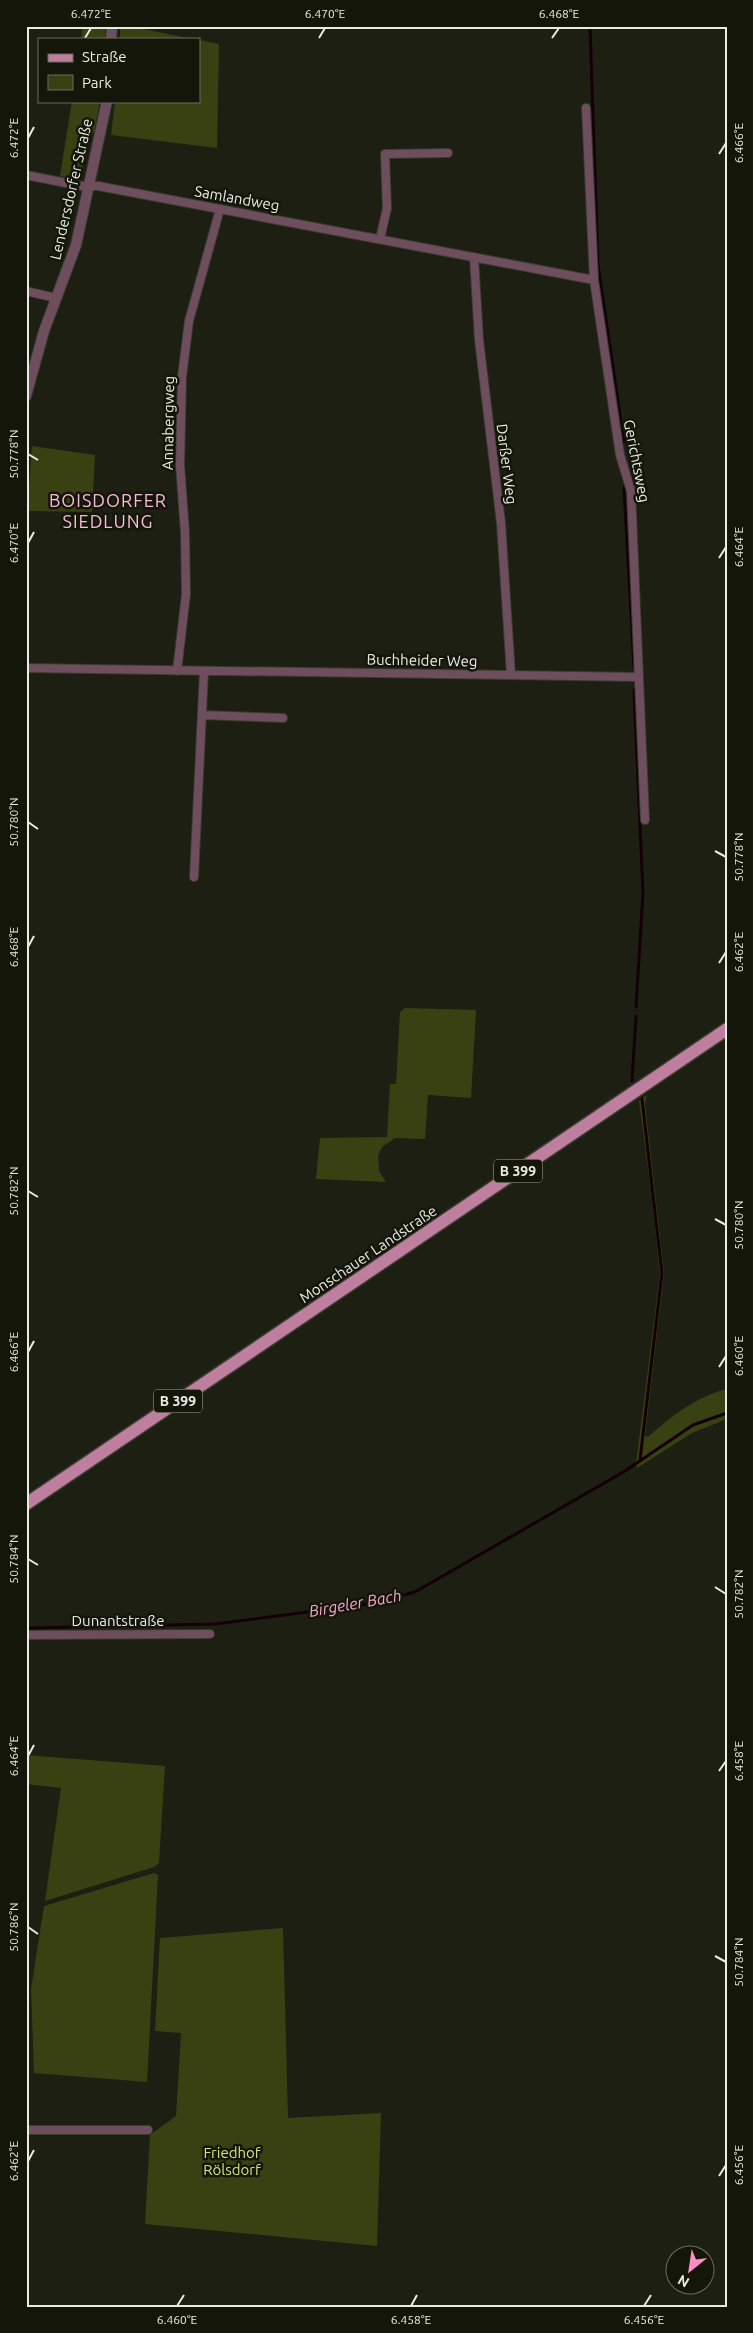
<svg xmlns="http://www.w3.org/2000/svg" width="753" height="2333" font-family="Ubuntu,sans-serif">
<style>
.green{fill:#394112}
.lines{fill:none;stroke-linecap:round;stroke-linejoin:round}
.stream{stroke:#140008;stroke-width:3}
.minor-casing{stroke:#3a3c30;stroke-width:10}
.tertiary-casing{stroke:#3a3c30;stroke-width:12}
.primary-casing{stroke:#3a3c30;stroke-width:15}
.minor{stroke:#6e4e5d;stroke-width:8}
.tertiary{stroke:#6e4e5d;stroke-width:10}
.primary{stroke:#be7e9e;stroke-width:12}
.ticks{fill:none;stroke:#eaece4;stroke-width:2}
.labels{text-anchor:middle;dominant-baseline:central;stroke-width:5;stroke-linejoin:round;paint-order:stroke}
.shield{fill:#14160a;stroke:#aaaca3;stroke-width:1}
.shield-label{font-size:14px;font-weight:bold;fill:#eaece4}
.street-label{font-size:15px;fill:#eaece4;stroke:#14160a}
.park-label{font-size:15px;fill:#cfe479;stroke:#14160a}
.water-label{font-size:16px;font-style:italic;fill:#f8a6cf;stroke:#14160a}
.quarter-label{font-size:18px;letter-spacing:1px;fill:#f8bad8;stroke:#14160a}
.neatline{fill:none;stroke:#eaece4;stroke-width:2}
.ticks-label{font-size:12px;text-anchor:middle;fill:#eaece4}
</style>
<rect width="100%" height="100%" fill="#1d1f13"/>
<path class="green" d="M 82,26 L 105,26 L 105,39 L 81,39 Z
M 120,26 L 129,26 L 192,39 L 120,39 Z
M 199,40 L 219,44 L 217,148 L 111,135 L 115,101 L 199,101 Z
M 72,101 L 100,101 L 94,133 L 89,133 L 80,180 L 60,176 Z
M 32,446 L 95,455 L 92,512 L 27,511 Z
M 405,1008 L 476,1010 L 471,1098 L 428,1095 L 425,1139 L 395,1138 L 382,1147 L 378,1156 L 379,1171 L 386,1182 L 316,1179 L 320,1138 L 387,1137 L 390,1084 L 396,1084 L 400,1012 Z
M 647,1095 L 645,1104 L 664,1273 L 645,1436 L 648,1437 C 670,1417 697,1396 727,1389 L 727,1419 L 692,1433 L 637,1468 L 636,1464 L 660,1274 L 651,1190 L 639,1101 Z
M 26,1755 L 165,1766 L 159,1863 L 154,1867 L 45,1901 L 61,1788 L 26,1784 Z
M 154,1873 L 158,1875 L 147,2082 L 34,2073 L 31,1989 L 44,1906 Z
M 283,1928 L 288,2118 L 381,2113 L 377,2246 L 145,2224 L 150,2135 L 176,2116 L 181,2033 L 155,2031 L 160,1938 Z"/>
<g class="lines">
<path class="stream" d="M 590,26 L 598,265 L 624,442
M 624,488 L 634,667
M 634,690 L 643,893 L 636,1007
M 632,1081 L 636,1016
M 640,1460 L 662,1273 L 642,1099
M 26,1628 L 215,1624 L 368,1604 L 415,1592 L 625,1471 L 693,1425 L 727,1413"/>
<defs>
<path id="minor" d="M 586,108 L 594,280 L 620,455 L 631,491 L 645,820
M 26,175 L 81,186 L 98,186 L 594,280
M 380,239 L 387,208 L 385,154 L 448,153
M 474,257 L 479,340 L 501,523 L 511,675
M 26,291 L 56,298
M 26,668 L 639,677
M 177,671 L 186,594 L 185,532 L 180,465 L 182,377 L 189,321 L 220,209
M 202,715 L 283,718
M 194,877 L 204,671
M 26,1635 L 210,1634
M 26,2130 L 148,2130"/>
<path id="tertiary" d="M 111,39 L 112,26
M 26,396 L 44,331 L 76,245 L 107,101"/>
<path id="primary" d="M 26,1504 L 727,1029"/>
</defs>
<use href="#minor" class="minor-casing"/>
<use href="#tertiary" class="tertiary-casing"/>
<use href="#primary" class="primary-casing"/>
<use href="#minor" class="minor"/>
<use href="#tertiary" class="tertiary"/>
<use href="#primary" class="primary"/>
</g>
<path class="ticks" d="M 85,38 L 91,28M 319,38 L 325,28M 552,38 L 559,28M 28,138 L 34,127M 719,154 L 726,143M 28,454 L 38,460M 28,543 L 34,532M 719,558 L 726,547M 28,822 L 38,829M 715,851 L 726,857M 28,947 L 34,936M 719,963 L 726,952M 28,1191 L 38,1197M 715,1219 L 726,1225M 28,1352 L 34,1341M 719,1367 L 726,1356M 28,1559 L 38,1565M 715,1587 L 726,1594M 28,1756 L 34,1745M 719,1771 L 726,1761M 28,1927 L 38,1934M 715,1956 L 726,1962M 28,2161 L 34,2150M 719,2176 L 726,2165M 177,2306 L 184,2295M 411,2306 L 417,2295M 644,2306 L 651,2295"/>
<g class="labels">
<g class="shield">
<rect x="494" y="1159.5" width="48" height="23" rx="4"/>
<rect x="154" y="1389.5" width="48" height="23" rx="4"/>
</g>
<g class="shield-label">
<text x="518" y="1171">B 399</text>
<text x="178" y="1401">B 399</text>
</g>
<g class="street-label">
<text transform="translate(71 189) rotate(-77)">Lendersdorfer Straße</text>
<text transform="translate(237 198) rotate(10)">Samlandweg</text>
<text transform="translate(168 423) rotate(-89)">Annabergweg</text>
<text transform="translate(637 461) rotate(79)">Gerichtsweg</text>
<text transform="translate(507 464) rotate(83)">Darßer Weg</text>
<text transform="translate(422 660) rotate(1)">Buchheider Weg</text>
<text transform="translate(368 1254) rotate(-34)">Monschauer Landstraße</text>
<text x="118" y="1620">Dunantstraße</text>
</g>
<g class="park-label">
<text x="232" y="2152">Friedhof<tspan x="232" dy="17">Rölsdorf</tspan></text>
</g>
<g class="water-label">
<text transform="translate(355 1603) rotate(-10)">Birgeler Bach</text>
</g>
<g class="quarter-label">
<text x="108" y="500">BOISDORFER<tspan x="108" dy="21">SIEDLUNG</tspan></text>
</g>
</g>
<rect width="753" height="2333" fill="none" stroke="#14160a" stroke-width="55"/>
<rect x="38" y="38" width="162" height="65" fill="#14160a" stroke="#6a6c61"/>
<rect x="48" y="54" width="25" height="8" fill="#be7e9e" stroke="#6a6c61"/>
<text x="82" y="62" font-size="15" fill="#eaece4">Straße</text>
<rect x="48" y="75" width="25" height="15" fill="#394112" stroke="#6a6c61"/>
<text x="82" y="88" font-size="15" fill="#eaece4">Park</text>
<g transform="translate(690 2270) rotate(210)"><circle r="24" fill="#14160a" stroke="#6a6c61"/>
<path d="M0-4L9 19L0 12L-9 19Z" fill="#fa8fc6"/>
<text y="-8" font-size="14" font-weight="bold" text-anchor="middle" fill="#eaece4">N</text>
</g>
<rect x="28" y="28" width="698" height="2278" class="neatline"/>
<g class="ticks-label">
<text x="91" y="18">6.472°E</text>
<text x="325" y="18">6.470°E</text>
<text x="559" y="18">6.468°E</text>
<text transform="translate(14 138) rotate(-90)" y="4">6.472°E</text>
<text transform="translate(739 143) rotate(-90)" y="4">6.466°E</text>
<text transform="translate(14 454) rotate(-90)" y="4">50.778°N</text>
<text transform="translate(14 543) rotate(-90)" y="4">6.470°E</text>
<text transform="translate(739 547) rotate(-90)" y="4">6.464°E</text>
<text transform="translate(14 822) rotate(-90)" y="4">50.780°N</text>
<text transform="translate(739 857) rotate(-90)" y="4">50.778°N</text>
<text transform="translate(14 947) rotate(-90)" y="4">6.468°E</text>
<text transform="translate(739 952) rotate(-90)" y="4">6.462°E</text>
<text transform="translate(14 1191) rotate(-90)" y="4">50.782°N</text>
<text transform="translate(739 1225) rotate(-90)" y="4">50.780°N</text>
<text transform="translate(14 1352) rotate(-90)" y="4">6.466°E</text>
<text transform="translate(739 1356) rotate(-90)" y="4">6.460°E</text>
<text transform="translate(14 1559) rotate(-90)" y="4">50.784°N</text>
<text transform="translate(739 1594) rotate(-90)" y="4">50.782°N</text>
<text transform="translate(14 1756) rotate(-90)" y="4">6.464°E</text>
<text transform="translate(739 1761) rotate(-90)" y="4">6.458°E</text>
<text transform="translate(14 1927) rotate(-90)" y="4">50.786°N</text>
<text transform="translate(739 1962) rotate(-90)" y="4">50.784°N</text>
<text transform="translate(14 2161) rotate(-90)" y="4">6.462°E</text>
<text transform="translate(739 2165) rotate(-90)" y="4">6.456°E</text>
<text x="177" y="2324">6.460°E</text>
<text x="411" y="2324">6.458°E</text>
<text x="644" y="2324">6.456°E</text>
</g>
</svg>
